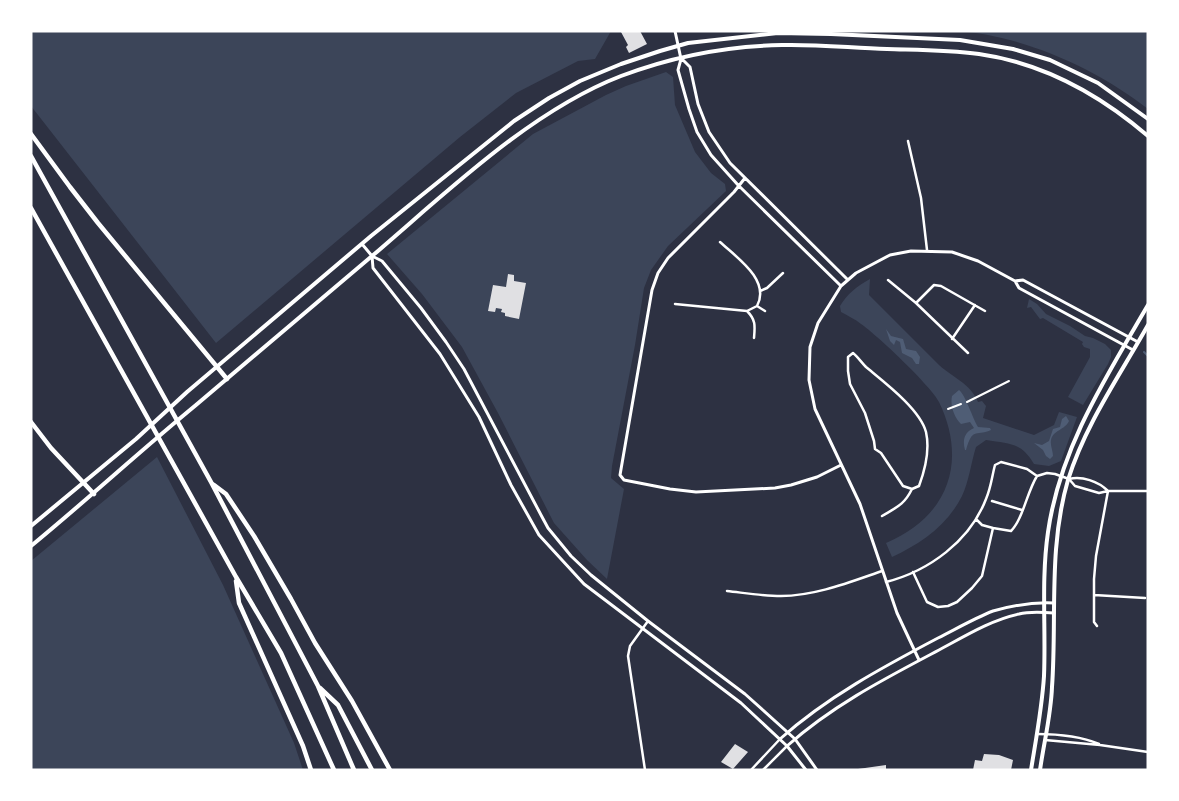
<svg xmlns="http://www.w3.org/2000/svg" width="1179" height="801" font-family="Overpass,sans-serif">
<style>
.green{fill:#3c4559}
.water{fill:#4f5d75}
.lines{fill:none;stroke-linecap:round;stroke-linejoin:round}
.stream{stroke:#4f5d75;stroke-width:2}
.building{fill:#e0e0e3}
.pedestrian{stroke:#fff;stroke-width:2}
.minor{stroke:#fff;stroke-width:2.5}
.tertiary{stroke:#fff;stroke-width:3}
.secondary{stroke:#fff;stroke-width:4}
.motorway{stroke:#fff;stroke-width:4.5}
</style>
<rect width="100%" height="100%" fill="#2d3142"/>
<path class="green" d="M 31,31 L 611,31 L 595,59 L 578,61 L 516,93 L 460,137 L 216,343 L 31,106 Z
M 954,31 L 1148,31 L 1148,109 C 1096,68 1020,34 954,31 Z
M 666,72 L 673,77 L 675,105 L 695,152 L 711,173 L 725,184 L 726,191 L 668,246 L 651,270 L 644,288 L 635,345 L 612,466 L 611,478 L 624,489 L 607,579 L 587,560 L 554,523 L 498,413 L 462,347 L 422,294 L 387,254 L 533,134 L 606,95 L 626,86 Z
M 870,279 L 869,295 L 939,365 C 952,377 971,384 978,402 L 982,401 L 986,406 L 983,418 L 1034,435 L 1054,425 L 1059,412 L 1077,417 L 1061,461 L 1049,466 L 1034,464 C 1021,442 1010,444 986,440 L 976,447 C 971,463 969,481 962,496 C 947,526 920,544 892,557 L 886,543 C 948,517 968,462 939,402 C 932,387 876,334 861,324 C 855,319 848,316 841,312 L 840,306 C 847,294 857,286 870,279 Z
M 1029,299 L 1037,304 L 1046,314 L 1070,326 L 1085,336 L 1093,338 L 1105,344 L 1111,350 L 1111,357 L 1108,364 L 1083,405 L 1068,397 L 1090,357 L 1090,349 L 1084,347 L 1082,344 L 1083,342 L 1043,318 L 1040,319 L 1031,307 L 1027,308 Z
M 157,457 L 223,585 L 294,743 L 303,770 L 31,770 L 31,561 Z"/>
<path class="water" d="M 886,329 L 891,336 L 903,339 L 906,349 L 916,351 L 920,357 L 919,364 L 916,364 L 912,358 L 902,353 L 900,342 L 896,340 L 894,345 L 890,341 Z
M 959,390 C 965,394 973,419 978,427 L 990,428 L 991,430 C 974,437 973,427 966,450 L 965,450 C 962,439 965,432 974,428 L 970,422 L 961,424 C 954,417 950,406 952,396 Z
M 1066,416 L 1069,421 C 1065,430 1053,430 1051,440 C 1050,445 1053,451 1053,456 L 1050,459 L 1046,456 L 1043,450 L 1034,443 L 1042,445 L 1049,441 L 1053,429 L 1060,427 L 1062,419 Z"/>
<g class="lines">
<path class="stream" d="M 1144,352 L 1148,356"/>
</g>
<path class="building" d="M 640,31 L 647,44 L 629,53 L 626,47 L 628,45 L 621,32 Z
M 508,274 L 514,275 L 514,281 L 526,283 L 519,319 L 505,316 L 505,313 L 501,312 L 502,309 L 496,308 L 495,312 L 488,311 L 493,285 L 506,287 Z
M 735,744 L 748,752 L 733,769 L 721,762 Z
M 984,754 L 999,755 L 1013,760 L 1011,770 L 973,770 L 975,760 L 982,761 Z
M 886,765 L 886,770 L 858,770 L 858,769 Z"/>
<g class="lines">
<path class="pedestrian" d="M 967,402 L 1009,381
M 948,409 L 961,404"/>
<path class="minor" d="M 908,141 L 921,198 L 927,250
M 888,280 L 916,303 L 968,353
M 934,285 L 941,286 L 985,311
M 760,291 L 767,288 L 783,273
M 916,303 L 934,285
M 675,304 L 747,311 L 757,306 C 771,280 736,257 720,242
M 757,306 L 765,311
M 747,311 C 756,320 755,326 754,338
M 952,339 L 975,305
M 853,353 C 858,357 861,362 866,367 C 884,382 920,409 926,432 C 930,450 925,470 919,486 L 912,489 L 903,486 L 881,453 L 875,449 L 874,441 L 865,413 L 850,384 L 848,371 L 848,357 Z
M 1069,479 C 1082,476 1098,481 1108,491
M 992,501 L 1022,510
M 882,516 C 897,507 904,505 912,489
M 993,528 L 1011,531 C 1023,519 1027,492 1037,476
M 913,572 L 927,602 L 938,607 L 948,606 L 957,602 L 972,588 L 982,576 L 993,528 L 982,525 L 976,519
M 886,582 C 929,571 970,541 986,499 C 991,488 992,476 995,465 L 1001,462 L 1027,469 L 1037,476 L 1047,473 L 1055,474 L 1069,479 L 1075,486 L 1099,493 L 1108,491 L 1148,491
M 727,591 C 745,593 763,596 781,596 C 815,596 850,582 882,571
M 1094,595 L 1145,598
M 1097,626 L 1094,622 L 1094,579 L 1096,556 L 1108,491
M 1037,734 C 1057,734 1080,736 1099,744
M 1045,740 L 1100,745 L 1148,752
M 645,770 L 628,656 L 630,646 L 648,621
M 751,770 L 780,739
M 763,770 L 787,746"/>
<path class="tertiary" d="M 675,31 L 681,59 L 678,70 L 689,109 L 697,132 L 711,155 L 738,185 L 841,286
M 682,59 L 690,67 L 698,104 L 709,132 L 730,163 L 847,279
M 745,178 L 734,192 L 668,258 L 658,273 L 652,290 L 620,475 L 624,480 L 670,489 L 696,492 L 775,488 L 791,485 L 817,477 L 841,465
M 362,244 L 372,256 L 382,261 L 421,308 L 446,342 L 464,369 L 541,515 L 548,528 L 571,556 L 591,575 L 648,621 L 745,694 L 795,739 L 817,770
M 372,256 L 373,268 L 440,354 L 479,417 L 511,485 L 539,535 L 584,584 L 741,703 L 787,746 L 806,770
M 1015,281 L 1023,280 L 1138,342
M 919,660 L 897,613 L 860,504 L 815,409 L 809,380 L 810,347 L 818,323 L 841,286 L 856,273 L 890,255 L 911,251 L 952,252 L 978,261 L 1015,281 L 1019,288 L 1133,350
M 780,739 C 827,697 883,667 938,638 C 956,629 975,618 993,611 C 1014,605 1033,602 1054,603
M 787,746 C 833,705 886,678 939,650 C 965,636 991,620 1019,614 C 1030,611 1042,612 1054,613"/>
<path class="secondary" d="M 31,526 L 136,439 L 187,392 L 371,236 L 514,121 L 549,98 L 580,81 L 621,64 L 660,51 L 688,43 L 778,33 L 831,34 L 960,40 L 1013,49 L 1050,60 L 1098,83 L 1148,119
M 31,546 C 87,500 140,451 196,405 C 255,355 313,306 372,256 C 445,194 530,111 621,76 C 671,57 728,46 782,45 C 817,44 852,48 887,49 C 917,50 948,50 979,54 C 1043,63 1099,94 1148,136
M 1031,770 C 1036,739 1042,708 1044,676 C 1046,628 1041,580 1048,532 C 1060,448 1106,377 1148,305
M 1040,770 C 1044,742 1051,715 1052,687 C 1057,618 1048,548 1068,480 C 1085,425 1120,375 1148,325"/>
<path class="motorway" d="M 31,134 L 70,187 L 98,223 L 227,379
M 31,156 L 211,482 L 318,686 L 354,770
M 31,208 L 236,577 L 281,653 L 334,770
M 31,422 L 51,448 L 94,494
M 214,485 L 226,494 L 254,536 L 291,599 L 315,643 L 352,701 L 390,770
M 236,581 L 239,603 L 303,746 L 311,770
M 320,688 L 338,705 L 372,770"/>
</g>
<rect width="1179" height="801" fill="none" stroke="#ffffff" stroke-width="65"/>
</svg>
